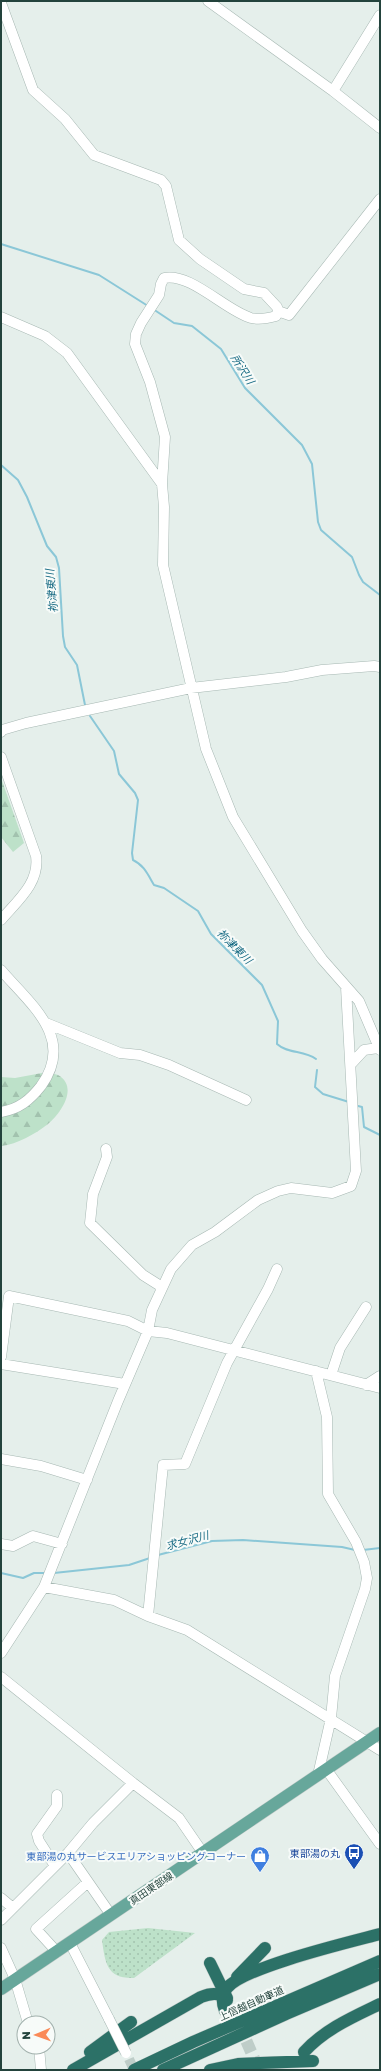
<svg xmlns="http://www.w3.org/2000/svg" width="381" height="2071" font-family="'Golos Text','Noto Sans JP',sans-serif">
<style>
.grass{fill:url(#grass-dots)}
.forest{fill:url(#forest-firs)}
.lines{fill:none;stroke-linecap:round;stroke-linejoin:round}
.stream{stroke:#8bc7d7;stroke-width:2}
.minor-tunnel{stroke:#becdc8;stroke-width:10;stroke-dasharray:10 5;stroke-linecap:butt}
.highway-tunnel{stroke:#becdc8;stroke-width:12;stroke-dasharray:12 6;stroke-linecap:butt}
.minor-casing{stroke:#a7b8b3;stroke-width:11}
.major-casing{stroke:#c1cac8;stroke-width:13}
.highway-casing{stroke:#c1cac8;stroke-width:13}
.minor{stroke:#fff;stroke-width:10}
.major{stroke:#67a79b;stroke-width:12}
.highway{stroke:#2c7167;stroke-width:12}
.minor-bridge-casing{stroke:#a7b8b3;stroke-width:11;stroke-linecap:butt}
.minor-bridge{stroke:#fff;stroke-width:10}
.labels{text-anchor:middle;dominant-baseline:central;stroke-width:4;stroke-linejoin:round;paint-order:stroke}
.transit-label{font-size:10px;fill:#164399;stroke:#f7fbf9;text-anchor:end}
.shop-label{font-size:10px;fill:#366cbe;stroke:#f7fbf9;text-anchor:end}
.street-label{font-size:10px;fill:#23433c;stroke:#f7fbf9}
.water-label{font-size:11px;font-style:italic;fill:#186b84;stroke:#f7fbf9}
</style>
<defs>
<pattern id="grass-dots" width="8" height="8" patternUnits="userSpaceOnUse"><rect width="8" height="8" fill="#bde1c9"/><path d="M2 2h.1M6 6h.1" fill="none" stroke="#a2c2ae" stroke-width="1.8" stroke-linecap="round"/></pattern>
<pattern id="forest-firs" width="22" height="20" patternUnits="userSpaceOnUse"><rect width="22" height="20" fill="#bde1c9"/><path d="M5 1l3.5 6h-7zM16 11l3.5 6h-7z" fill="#a2c2ae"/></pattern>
</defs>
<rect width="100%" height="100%" fill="#e5efeb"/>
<path class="grass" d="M 148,1928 L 195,1933 L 134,1978 C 107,1979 105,1963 102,1940 L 109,1932 Z"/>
<path class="forest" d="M 1,778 L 24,843 L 13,852 L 1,837 Z
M 42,1073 C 47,1074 54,1073 58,1075 C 79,1087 61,1113 48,1124 C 35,1134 18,1144 1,1146 L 1,1077 L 15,1078 Z"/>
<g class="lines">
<path class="stream" d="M 1,244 L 99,275 L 148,306
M 153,309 L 174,323 L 192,326 L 221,349 L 245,388 L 302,445 L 312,464 L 318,522 L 321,530 L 352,557 L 359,575 L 363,582 L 380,595
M 1,465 L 18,480 L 27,497 L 47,546 L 56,557 L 59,568 L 63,636 L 65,647 L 77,665 L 85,705
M 90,716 L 114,751 L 119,774 L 135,793 L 138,800 L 132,853 L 133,860 C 144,865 148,875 154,885 L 164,888 L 198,911 L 211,934 L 262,985 L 278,1021 L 277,1044 C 288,1054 304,1050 316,1059
M 317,1070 L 315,1087 L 323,1094 L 349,1102
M 358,1106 L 362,1107 L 364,1127 L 380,1135
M 363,1550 L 380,1548
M 158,1555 L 212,1541 L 243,1540 L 342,1547 L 355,1550
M 1,1573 L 23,1578 L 34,1573 L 46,1573
M 54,1573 L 129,1565 L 150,1558"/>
<path class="minor-tunnel" d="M 129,2059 L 134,2070"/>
<path class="highway-tunnel" d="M 232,2008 L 259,2070"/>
<defs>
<path id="minor" d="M 208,1 L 333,91 L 380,128
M 1,3 L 33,90 L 65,119 L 94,155 L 161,180 L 166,186 L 179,240 L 200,259 L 244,289 L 264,293 L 277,307 L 278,311
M 333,91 L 380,15
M 278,311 L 276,316 C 269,318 259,320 251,318 C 226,311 190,272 164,278 L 161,284 L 159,295 L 141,323 L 136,334 L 135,344 L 150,382 L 165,437 L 162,484 L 164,507 L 163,565 L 206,749 L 233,817 L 302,931 L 322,959 L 359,1001 L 380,1050
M 278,311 L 289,315 L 380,199
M 1,317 L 45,336 L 67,353 L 162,484
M 1,732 L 2,730 L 26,723 L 191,688 L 286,677 L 322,670 L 374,666 L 380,667
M 1,757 L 36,856 C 40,883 17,901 1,920
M 1,970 C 30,1004 76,1038 41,1086 C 30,1100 19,1109 1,1112
M 46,1023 L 120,1053 L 140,1055 L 169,1065 L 246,1100
M 352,1063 L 364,1050 L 378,1048
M 106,1149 L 107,1157 L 93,1194 L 90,1223 L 143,1275 L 162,1287
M 1,1357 L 9,1296 L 128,1321 L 148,1331 L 167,1333 L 380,1388
M 1,1364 L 125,1384
M 316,1371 L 327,1417 L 328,1494 L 356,1542 L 364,1562 L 367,1578 L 365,1589 L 335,1676 L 331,1718 L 318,1775
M 331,1375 L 340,1348 L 366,1307
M 366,1385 L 380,1376
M 1,1459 L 41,1466 L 87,1480
M 1,1544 L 13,1546 L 33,1536 L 62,1544
M 44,1587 L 114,1600 L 148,1616 L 187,1630 L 380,1750
M 148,1616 L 163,1465 L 185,1464 L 227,1363 L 268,1289 L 277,1269
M 1,1653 L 44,1587 L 118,1401 L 148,1331 L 152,1310 L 171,1269 L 192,1245 L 215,1232 L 258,1200 L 278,1191 L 291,1188 L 332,1193 L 351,1186 L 356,1171 L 346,987
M 1,1677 L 133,1783 L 179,1818 L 203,1853
M 326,1769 L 380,1844
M 68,1853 L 111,1915
M 55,1866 L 39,1841 L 37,1834 L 57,1806 L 57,1795
M 1,1898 L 13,1908
M 1,1920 L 68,1853 L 93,1823 L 133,1783
M 70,1943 L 109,2019
M 1,1948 L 15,1979 L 28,2023
M 57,1952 L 36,1929 L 88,1882
M 39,2047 L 41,2070"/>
<path id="major" d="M 1,1989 L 380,1733"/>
<path id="highway" d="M 210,1963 L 227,1998
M 237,1977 L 265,1948
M 225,2011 C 222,2003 221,1995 227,1988 C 244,1967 350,1942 380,1934
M 90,2052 L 131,2022
M 304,2052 C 325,2029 353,2017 380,2004
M 73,2070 L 201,1997 C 211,1993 220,1992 227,2000
M 134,2070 L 193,2042 L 380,1961
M 163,2070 L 286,2014 L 380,1974
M 210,2070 L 238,2064 L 313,2061"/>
</defs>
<use href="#minor" class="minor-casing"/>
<use href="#major" class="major-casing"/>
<use href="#highway" class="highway-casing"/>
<use href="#minor" class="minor"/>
<use href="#major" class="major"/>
<use href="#highway" class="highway"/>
<defs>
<path id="minor-bridge" d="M 109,2019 L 126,2053"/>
</defs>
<use href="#minor-bridge" class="minor-bridge-casing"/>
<use href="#minor-bridge" class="minor-bridge"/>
</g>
<defs>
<symbol id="bus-pin" viewBox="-11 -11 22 30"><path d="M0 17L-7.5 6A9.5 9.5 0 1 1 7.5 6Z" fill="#1a4fb4" stroke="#f7fbf9"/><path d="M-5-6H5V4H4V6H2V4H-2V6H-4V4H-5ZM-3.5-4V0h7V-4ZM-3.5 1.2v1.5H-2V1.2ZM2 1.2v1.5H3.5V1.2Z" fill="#fff"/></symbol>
<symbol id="shop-pin" viewBox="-11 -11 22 30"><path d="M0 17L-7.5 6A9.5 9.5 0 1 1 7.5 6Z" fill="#3f7fe0" stroke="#f7fbf9"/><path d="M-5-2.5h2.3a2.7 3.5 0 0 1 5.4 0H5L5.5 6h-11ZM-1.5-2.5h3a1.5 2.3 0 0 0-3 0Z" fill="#fff"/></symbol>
</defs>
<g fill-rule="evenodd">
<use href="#bus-pin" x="343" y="1842" width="22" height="30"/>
<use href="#shop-pin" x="249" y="1845" width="22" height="30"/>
</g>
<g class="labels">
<g class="transit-label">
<text x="340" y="1853">東部湯の丸</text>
</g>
<g class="shop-label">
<text x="246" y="1856">東部湯の丸サービスエリアショッピングコーナー</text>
</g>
<g class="street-label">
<text transform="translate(151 1888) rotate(-34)">真田東部線</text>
<text transform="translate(251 2003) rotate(-24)">上信越自動車道</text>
</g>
<g class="water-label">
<text transform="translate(243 369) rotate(57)">所沢川</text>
<text transform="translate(51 591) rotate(-95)">祢津東川</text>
<text transform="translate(235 946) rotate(45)">祢津東川</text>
<text transform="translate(187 1540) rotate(-15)">求女沢川</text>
</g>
</g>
<rect width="381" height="2071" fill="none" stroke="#23433c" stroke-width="4"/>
<g transform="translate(36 2035) rotate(268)"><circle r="19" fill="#f7fbf9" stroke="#a2b1ad"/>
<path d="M0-3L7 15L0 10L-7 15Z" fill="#fa8a58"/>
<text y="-6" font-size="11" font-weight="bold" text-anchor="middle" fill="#23433c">N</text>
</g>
</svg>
